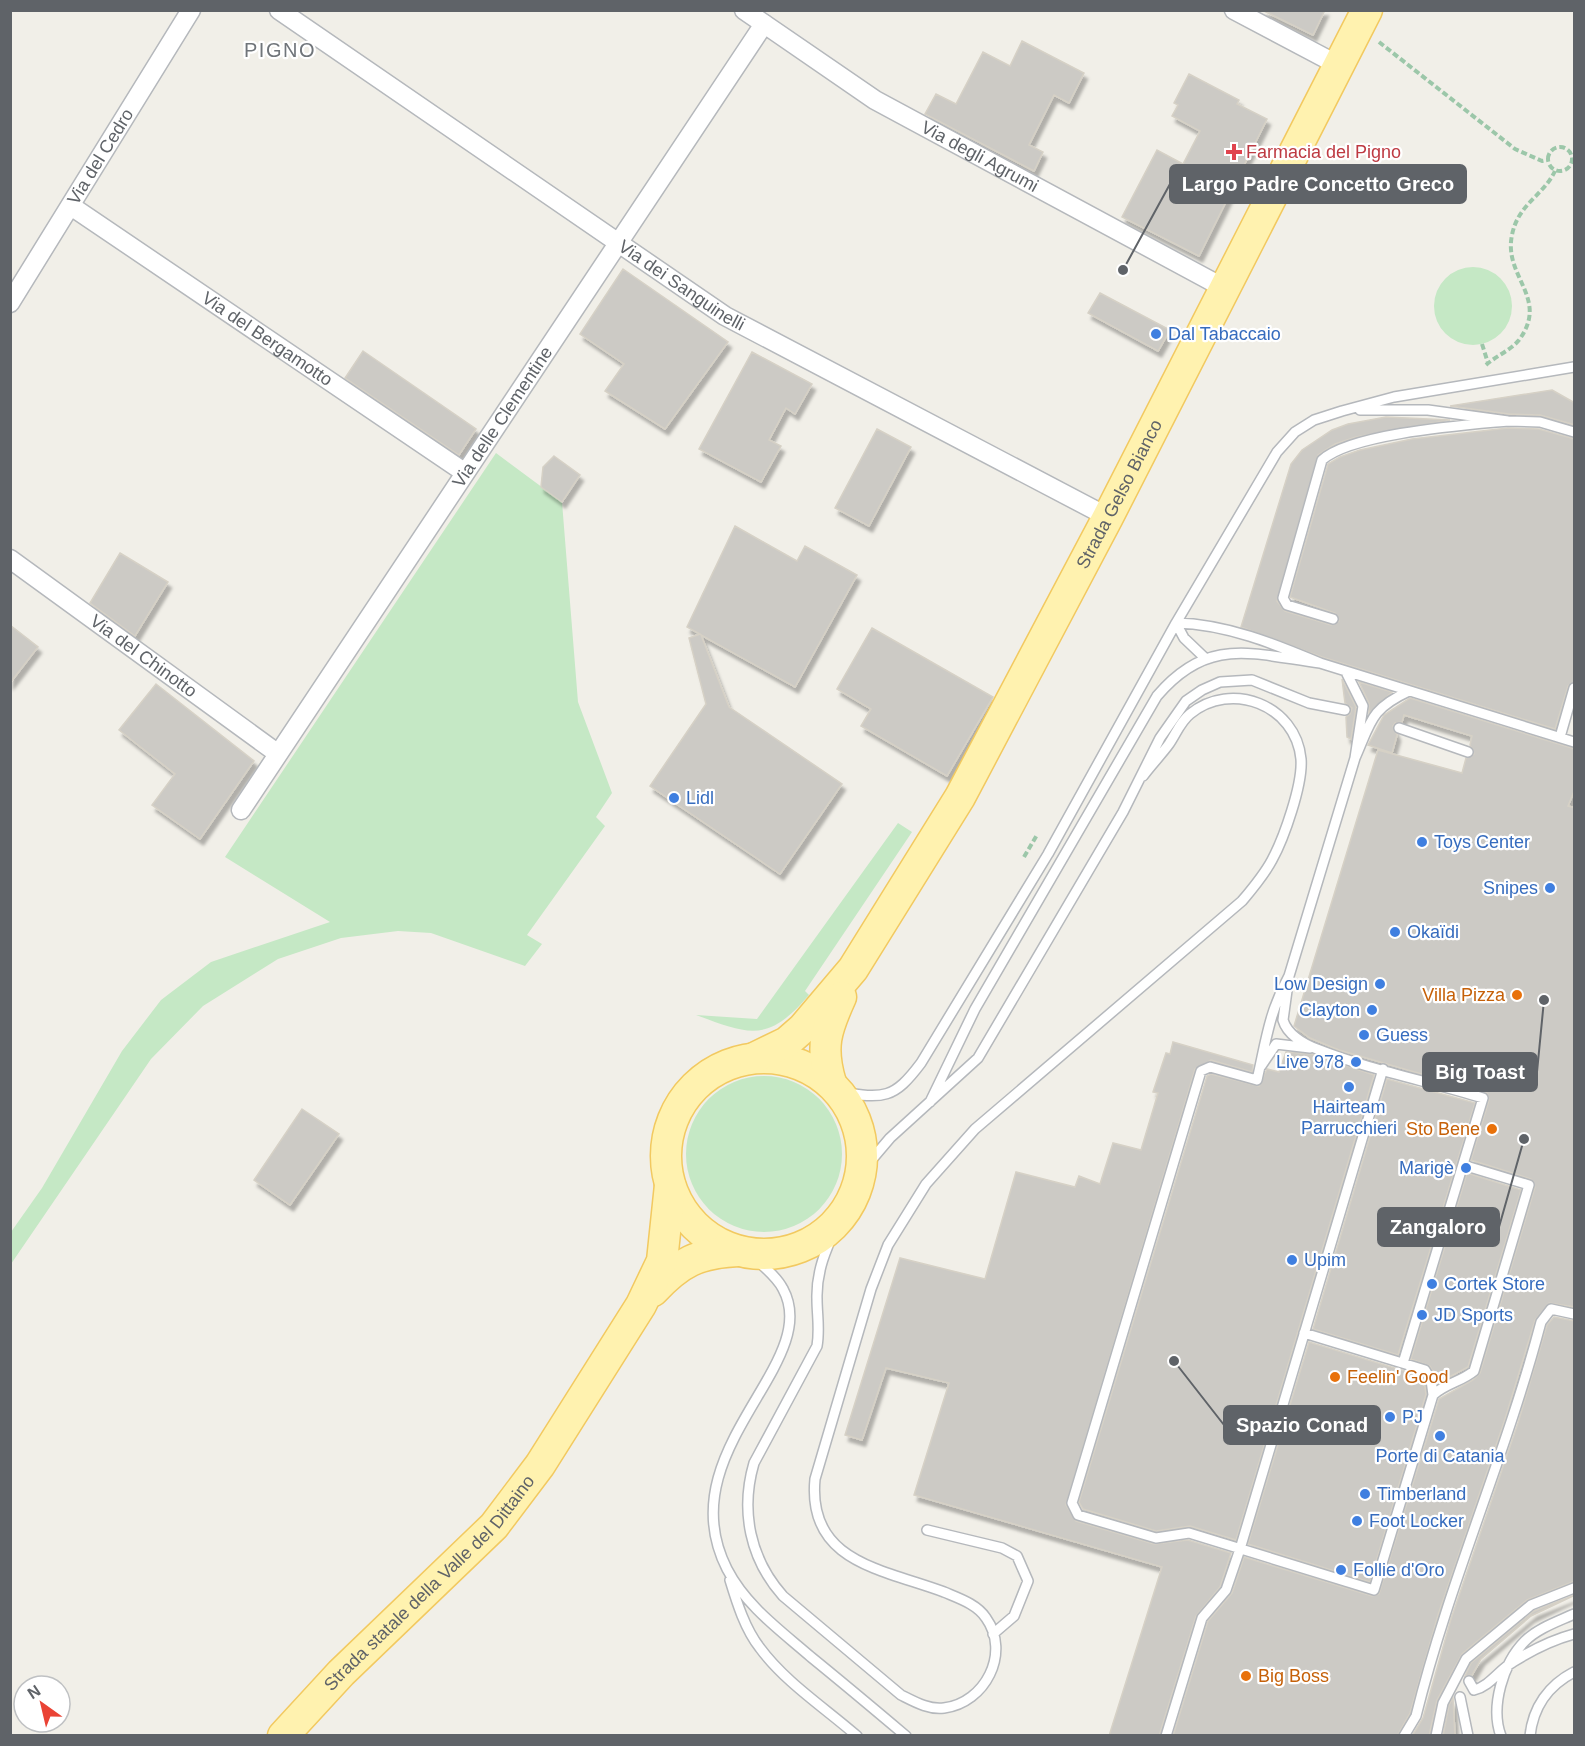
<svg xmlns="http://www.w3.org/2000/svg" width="1585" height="1746" font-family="Helvetica,sans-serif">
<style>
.green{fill:#c5e8c5}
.building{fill:#cccac5;stroke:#d6d1c6;stroke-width:1.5;filter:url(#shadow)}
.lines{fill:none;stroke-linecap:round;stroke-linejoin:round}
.lane-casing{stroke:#b5b8bc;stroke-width:12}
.street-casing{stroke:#b5b8bc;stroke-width:21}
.primary-casing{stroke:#f2c960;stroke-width:33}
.path{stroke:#9cc7a9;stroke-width:4;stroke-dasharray:6 3;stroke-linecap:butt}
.lane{stroke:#fff;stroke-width:9}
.street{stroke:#fff;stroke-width:18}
.primary{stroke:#fff2af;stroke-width:30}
.health-dot{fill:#e0444e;stroke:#fff;stroke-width:2}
.shop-dot{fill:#3f7fe0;stroke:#fff;stroke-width:2}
.food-dot{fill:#e8710a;stroke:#fff;stroke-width:2}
.labels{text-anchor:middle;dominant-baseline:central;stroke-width:4.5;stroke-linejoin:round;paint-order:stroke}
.health-label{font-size:18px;fill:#be3a42;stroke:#fff;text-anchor:start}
.street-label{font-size:18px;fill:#5f6368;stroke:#fff}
.shop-label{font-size:18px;fill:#366cbe;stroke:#fff;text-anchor:start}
.food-label{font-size:18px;fill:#c56008;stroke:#fff;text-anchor:end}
.neighbourhood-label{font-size:20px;letter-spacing:1.5px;fill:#70757a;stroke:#fff}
.leader{fill:none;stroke:#5f6368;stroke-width:2}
.callout-dot{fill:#5f6368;stroke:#fff;stroke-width:2}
.callout{fill:#5f6368;stroke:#5f6368;stroke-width:2}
.callout-label{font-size:20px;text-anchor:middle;font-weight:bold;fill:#fff}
</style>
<defs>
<filter id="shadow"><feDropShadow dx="3.5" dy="6" stdDeviation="1.5" flood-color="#0004"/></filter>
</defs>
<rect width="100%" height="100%" fill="#f1efe8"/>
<path class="green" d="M1434 306a39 39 0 1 1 78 0a39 39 0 1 1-78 0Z
M 496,453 L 562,502 L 578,702 L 612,793 L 596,817 L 605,826 L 527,935 L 542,944 L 525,966 L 431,933 L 398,931 L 341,938 L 278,959 L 203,1006 L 151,1059 L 11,1264 L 11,1232 L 42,1188 L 122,1051 L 161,1000 L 211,962 L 330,922 L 225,857 Z
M 898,823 L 912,832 L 805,991 L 809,995 C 768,1043 750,1035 696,1015 L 757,1019 Z
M686 1154a78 78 0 1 1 156 0a78 78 0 1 1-156 0Z"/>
<path class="building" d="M 1262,10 L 1325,10 L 1313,35 Z
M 1022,41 L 1084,73 L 1069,103 L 1054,95 L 1029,145 L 1043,152 L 1034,171 L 925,114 L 936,94 L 956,104 L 983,52 L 1010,66 Z
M 1189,74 L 1239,100 L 1237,104 L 1267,119 L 1199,256 L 1122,217 L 1157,150 L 1183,164 L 1200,131 L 1172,116 L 1178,105 L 1174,103 Z
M 623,269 L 728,342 L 665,429 L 605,391 L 624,364 L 580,334 Z
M 1100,293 L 1170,330 L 1158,351 L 1088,313 Z
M 363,351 L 476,429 L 459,455 L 345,378 Z
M 752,352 L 812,384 L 795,414 L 786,408 L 769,440 L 781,446 L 761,482 L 699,449 Z
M 1552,390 L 1575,403 L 1575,425 L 1540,415 L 1509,414 L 1450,406 Z
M 1386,417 L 1450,420 L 1356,437 L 1335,444 L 1318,455 L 1277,601 L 1285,611 L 1331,625 L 1339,621 L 1335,613 L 1290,597 L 1328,464 L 1340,457 L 1360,450 L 1412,439 L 1508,428 L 1539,429 L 1575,439 L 1575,681 L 1568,686 L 1555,729 L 1322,657 L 1241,627 L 1291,464 L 1302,450 L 1332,430 L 1348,424 Z
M 877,429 L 911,447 L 869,526 L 835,508 Z
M 554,456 L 580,475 L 562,502 L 541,487 L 543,467 Z
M 735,526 L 797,561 L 805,546 L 857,575 L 795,687 L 701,635 L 729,707 L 842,784 L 780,874 L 650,786 L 706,704 L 689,638 L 700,634 L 687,627 Z
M 120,553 L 168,582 L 135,636 L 90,603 Z
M 10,625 L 38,647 L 10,683 Z
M 872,628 L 993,697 L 947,776 L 861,726 L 871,709 L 837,689 Z
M 1342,679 L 1356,707 L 1351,739 L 1347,737 L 1346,717 L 1350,714 L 1352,708 L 1345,703 Z
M 1359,682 L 1392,692 L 1369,713 L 1369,703 Z
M 156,684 L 254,761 L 200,839 L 152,805 L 175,774 L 119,730 Z
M 1410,698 L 1575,749 L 1575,789 L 1568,806 L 1575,808 L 1575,1307 L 1549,1303 L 1535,1320 L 1505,1419 L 1438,1615 L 1410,1713 L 1397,1736 L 1173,1736 L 1208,1621 L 1232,1593 L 1244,1557 L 1372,1596 L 1379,1594 L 1439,1399 L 1473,1380 L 1480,1373 L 1535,1187 L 1531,1179 L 1471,1160 L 1489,1100 L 1487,1093 L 1339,1050 L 1310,1038 L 1294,1026 L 1378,750 L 1462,773 L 1466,758 L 1474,754 L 1470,745 L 1472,736 L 1404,715 L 1402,722 L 1395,723 L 1393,726 L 1397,735 L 1392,753 L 1368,745 L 1384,715 Z
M 1173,1042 L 1253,1065 L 1252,1072 L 1211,1060 L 1195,1069 L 1066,1505 L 1076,1521 L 1154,1544 L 1188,1540 L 1231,1553 L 1220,1587 L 1196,1616 L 1159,1736 L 1109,1736 L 1162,1567 L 914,1495 L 949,1383 L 886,1368 L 862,1440 L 845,1435 L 900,1258 L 985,1279 L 1016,1172 L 1075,1187 L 1079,1176 L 1100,1184 L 1113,1143 L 1141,1150 L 1158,1093 L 1153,1092 L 1166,1053 L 1170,1054 Z
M 1286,1052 L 1312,1054 L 1374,1075 L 1236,1540 L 1190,1526 L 1156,1531 L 1083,1509 L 1079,1502 L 1207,1076 L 1211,1074 L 1259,1086 L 1267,1069 L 1279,1072 Z
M 1387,1079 L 1475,1103 L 1398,1355 L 1313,1329 Z
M 302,1109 L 339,1134 L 290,1205 L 254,1180 Z
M 1467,1173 L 1521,1190 L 1468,1367 L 1438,1383 L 1430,1366 L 1411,1359 Z
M 1554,1317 L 1575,1321 L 1575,1581 L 1527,1600 L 1462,1654 L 1437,1700 L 1429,1736 L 1412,1736 L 1423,1718 L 1451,1619 L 1518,1423 L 1547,1325 Z
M 1309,1342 L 1421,1376 L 1424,1382 L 1426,1394 L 1370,1582 L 1248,1544 Z
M 1575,1595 L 1531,1616 L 1481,1659 L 1472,1675 L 1465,1676 L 1471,1663 L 1534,1611 Z
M 1453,1698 L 1455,1736 L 1443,1736 L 1449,1705 Z"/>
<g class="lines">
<defs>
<path id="lane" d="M 1360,410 L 1428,410 L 1508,421 L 1540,422 L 1574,432
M 1333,619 L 1287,605 L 1283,598 L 1322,460 C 1352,433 1466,425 1508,421
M 1320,663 L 1574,742
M 1347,674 L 1363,706 L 1355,758 C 1371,722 1370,709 1409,691
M 1399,728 L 1468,752
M 1560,737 L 1574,688
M 1355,758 L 1289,976 L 1283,1020 C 1287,1034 1303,1044 1317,1049 C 1370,1070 1428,1081 1483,1098 L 1403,1363
M 1289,976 C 1269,1012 1266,1041 1257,1080 L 1210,1067 L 1201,1071 L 1072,1503 L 1078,1515 L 1156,1538 L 1189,1533 L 1374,1590 L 1433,1395 C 1446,1383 1461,1382 1474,1371 L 1529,1185 L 1463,1165
M 1261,1066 L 1276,1044 L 1310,1048
M 840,1092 C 884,1099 894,1099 921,1063 L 1048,854 L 1176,623 L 1277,452 L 1295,432 L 1314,420 L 1342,411 L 1394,397 L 1574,367
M 930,1102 L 975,1009 L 1157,696 C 1208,636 1251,654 1320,663 C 1275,644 1226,624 1176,623 L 1184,638 L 1206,659
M 862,1171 L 890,1138 L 978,1058 L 1123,812 L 1160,738 L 1186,701 L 1202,690 L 1220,682 L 1252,680 L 1309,703 L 1345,710
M 840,1218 C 828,1245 816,1269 817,1299 C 817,1315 820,1329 817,1346 L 754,1463 C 740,1511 750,1559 783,1596 L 901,1695 C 915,1702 929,1710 944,1708 C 985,1703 1011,1653 986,1618 C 977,1604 958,1598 944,1592 C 882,1569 807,1562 815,1479 L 871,1289 L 888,1245 L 926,1184 L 975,1129 L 1242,901 C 1253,888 1264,875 1272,860 C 1284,838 1303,784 1301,759 C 1296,705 1231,680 1190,714 C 1180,722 1176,734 1169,744 C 1161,755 1151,765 1143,776
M 749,1253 C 760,1264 776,1275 783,1289 C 824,1364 667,1451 727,1569 C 746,1606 780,1630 811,1657 C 843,1683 874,1709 906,1736
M 1304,1333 L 1425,1370 L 1431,1380 L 1433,1395
M 927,1530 L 1002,1548 L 1017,1556 L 1028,1581 L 1014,1616 L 993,1634
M 730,1580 C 737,1603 745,1629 760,1648 C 785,1682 825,1708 857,1736
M 1469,1681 L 1474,1690 C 1490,1686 1499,1670 1513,1662 C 1532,1650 1552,1640 1574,1634
M 1460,1697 L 1468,1736
M 1166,1736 L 1202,1618 L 1226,1590 L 1240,1549 L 1383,1069
M 1404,1736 L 1416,1716 C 1449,1582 1506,1455 1541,1322 L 1551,1309 L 1574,1314
M 1436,1736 L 1443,1703 L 1466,1659 L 1531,1605 L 1574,1588
M 1501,1736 C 1490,1707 1503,1663 1525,1641 C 1538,1628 1559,1621 1574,1614
M 1530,1736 C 1533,1707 1549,1685 1574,1672"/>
<g id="street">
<path id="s1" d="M 279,10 L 725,316 L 1108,517"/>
<path id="s2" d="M 744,10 L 875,100 L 1224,288"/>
<path d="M 1234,10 L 1338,65"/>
<path id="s3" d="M 71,206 L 464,472"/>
<path id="s4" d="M 10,303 L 191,10"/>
<path id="s5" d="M 10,559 L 277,753"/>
<path id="s6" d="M 241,810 L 764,24"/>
</g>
<g id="primary">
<circle cx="764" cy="1156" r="98"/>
<path id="s7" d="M 754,1058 L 787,1042 L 803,1028 L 853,969 L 960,797 L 1108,517 L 1367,10"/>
<path d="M 831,1083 C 820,1047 826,1030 841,997"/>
<path d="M 653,1291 C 680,1262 698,1253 738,1251"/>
<path id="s8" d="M 283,1736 L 341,1673 L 494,1526 L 540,1465 L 641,1305 L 662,1261 L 670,1185"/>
</g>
</defs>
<use href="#lane" class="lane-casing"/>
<use href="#street" class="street-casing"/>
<use href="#primary" class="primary-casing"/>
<path class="path" d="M 1379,42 L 1515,149 L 1542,161 L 1547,160
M1548 159a12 12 0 1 1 24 0a12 12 0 1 1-24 0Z
M 1482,344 L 1488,363
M 1486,365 C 1496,356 1511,350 1519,340 C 1550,298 1503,277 1512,235 C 1518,204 1543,196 1555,171
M 1024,857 L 1037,835"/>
<use href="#lane" class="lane"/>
<use href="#street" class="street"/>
<use href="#primary" class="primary"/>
</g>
<path class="health-dot" d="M1231 143h6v6h6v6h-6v6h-6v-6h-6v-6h6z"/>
<g class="shop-dot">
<circle cx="1156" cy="334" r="6"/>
<circle cx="674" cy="798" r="6"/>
<circle cx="1422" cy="842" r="6"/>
<circle cx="1550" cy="888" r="6"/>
<circle cx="1395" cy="932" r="6"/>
<circle cx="1380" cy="984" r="6"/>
<circle cx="1372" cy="1010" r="6"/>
<circle cx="1364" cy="1035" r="6"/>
<circle cx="1356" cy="1062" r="6"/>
<circle cx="1349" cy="1087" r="6"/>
<circle cx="1466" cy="1168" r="6"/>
<circle cx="1292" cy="1260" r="6"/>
<circle cx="1432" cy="1284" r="6"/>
<circle cx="1422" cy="1315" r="6"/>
<circle cx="1390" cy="1417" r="6"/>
<circle cx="1440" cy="1436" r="6"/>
<circle cx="1365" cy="1494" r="6"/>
<circle cx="1357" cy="1521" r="6"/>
<circle cx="1341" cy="1570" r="6"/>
</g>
<g class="food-dot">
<circle cx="1517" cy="995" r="6"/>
<circle cx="1492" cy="1129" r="6"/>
<circle cx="1335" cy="1377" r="6"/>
<circle cx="1246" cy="1676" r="6"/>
</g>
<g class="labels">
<g class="health-label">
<text x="1246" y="152">Farmacia del Pigno</text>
</g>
<g class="street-label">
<text stroke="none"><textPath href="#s4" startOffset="172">Via del Cedro</textPath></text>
<text stroke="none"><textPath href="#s2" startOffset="278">Via degli Agrumi</textPath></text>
<text stroke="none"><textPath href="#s1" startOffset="488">Via dei Sanguinelli</textPath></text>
<text stroke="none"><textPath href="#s3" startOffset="237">Via del Bergamotto</textPath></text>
<text stroke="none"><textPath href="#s6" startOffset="472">Via delle Clementine</textPath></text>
<text stroke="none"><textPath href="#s7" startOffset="680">Strada Gelso Bianco</textPath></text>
<text stroke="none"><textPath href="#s5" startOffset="165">Via del Chinotto</textPath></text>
<text stroke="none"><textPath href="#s8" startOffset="212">Strada statale della Valle del Dittaino</textPath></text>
</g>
<g class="shop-label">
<text x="1168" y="334">Dal Tabaccaio</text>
<text x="686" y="798">Lidl</text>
<text x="1434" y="842">Toys Center</text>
<text x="1538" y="888" text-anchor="end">Snipes</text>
<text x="1407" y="932">Okaïdi</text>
<text x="1368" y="984" text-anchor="end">Low Design</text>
<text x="1360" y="1010" text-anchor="end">Clayton</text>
<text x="1376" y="1035">Guess</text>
<text x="1344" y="1062" text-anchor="end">Live 978</text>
<text x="1349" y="1107" text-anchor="middle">Hairteam<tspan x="1349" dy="21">Parrucchieri</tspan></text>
<text x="1454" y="1168" text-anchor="end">Marigè</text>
<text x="1304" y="1260">Upim</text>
<text x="1444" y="1284">Cortek Store</text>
<text x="1434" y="1315">JD Sports</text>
<text x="1402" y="1417">PJ</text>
<text x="1440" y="1456" text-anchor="middle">Porte di Catania</text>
<text x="1377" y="1494">Timberland</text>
<text x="1369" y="1521">Foot Locker</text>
<text x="1353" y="1570">Follie d'Oro</text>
</g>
<g class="food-label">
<text x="1505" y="995">Villa Pizza</text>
<text x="1480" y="1129">Sto Bene</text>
<text x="1347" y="1377" text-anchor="start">Feelin' Good</text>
<text x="1258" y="1676" text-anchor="start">Big Boss</text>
</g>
<g class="neighbourhood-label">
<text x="280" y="50">PIGNO</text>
</g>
</g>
<path class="leader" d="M1123 270L1170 184M1544 1000L1537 1072M1524 1139L1499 1227M1174 1361L1224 1425"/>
<g class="callout-dot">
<circle cx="1123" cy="270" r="6"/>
<circle cx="1544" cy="1000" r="6"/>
<circle cx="1524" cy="1139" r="6"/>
<circle cx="1174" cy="1361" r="6"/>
</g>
<g class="callout">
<rect x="1170" y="165" width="296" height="38" rx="6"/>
<rect x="1423" y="1053" width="114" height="38" rx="6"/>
<rect x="1378" y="1208" width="121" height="38" rx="6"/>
<rect x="1224" y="1406" width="156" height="38" rx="6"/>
</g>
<g class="callout-label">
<text x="1318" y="191">Largo Padre Concetto Greco</text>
<text x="1480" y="1079">Big Toast</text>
<text x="1438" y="1234">Zangaloro</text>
<text x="1302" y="1432">Spazio Conad</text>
</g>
<rect width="1585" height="1746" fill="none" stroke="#5f6368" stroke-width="24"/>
<g transform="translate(42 1704) rotate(326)"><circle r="28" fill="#ffffff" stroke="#bfc1c3" stroke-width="1.5"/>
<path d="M0-4.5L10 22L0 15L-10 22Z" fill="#ea4335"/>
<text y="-9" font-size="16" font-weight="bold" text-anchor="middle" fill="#5f6368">N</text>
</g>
</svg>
